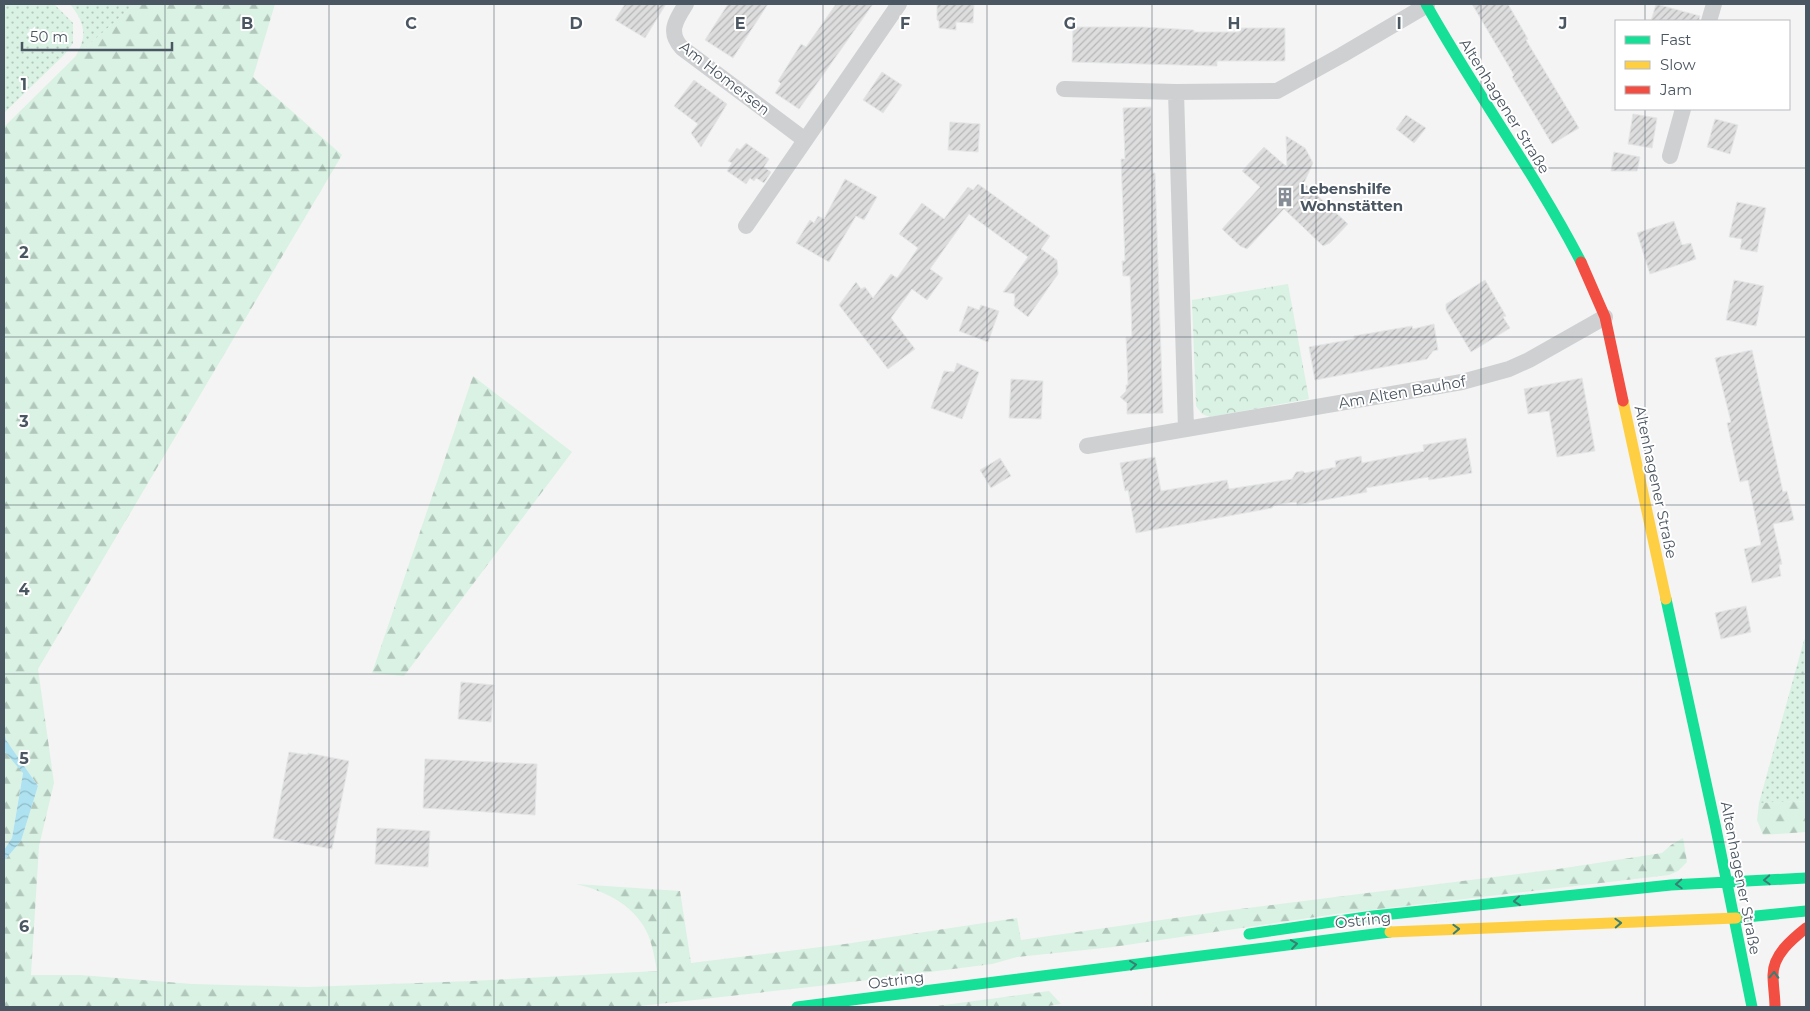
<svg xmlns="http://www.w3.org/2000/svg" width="1810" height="1011" font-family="Montserrat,sans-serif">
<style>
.grass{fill:url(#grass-dots)}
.forest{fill:url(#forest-firs)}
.park{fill:url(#park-crowns)}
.water{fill:url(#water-waves)}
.building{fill:url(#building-hatch);stroke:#e5e6e7}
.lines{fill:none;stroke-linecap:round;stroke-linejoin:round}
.street{stroke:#ced0d2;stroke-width:16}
.fast{stroke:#16e098;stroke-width:11}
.slow{stroke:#ffcf43;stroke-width:11}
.jam{stroke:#f24e42;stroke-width:11}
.oneway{stroke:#3a7f72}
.grid{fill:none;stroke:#4a5661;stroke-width:1;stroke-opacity:0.55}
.labels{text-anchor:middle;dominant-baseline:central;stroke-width:4;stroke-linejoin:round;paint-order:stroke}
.street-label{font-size:15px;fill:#4a5661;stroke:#fff}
.poi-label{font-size:15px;font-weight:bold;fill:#4a5661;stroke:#fff;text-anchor:start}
.grid-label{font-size:16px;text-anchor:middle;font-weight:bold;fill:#4a5661;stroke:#fff;stroke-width:4;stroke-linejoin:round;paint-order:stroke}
</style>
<defs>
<pattern id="grass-dots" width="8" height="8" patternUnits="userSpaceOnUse" patternTransform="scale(1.25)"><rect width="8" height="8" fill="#d9f2e3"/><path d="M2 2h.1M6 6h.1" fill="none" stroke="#b2c7bb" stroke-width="1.8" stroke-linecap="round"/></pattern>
<pattern id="forest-firs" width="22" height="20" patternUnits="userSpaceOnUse" patternTransform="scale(1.25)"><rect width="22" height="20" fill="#d9f2e3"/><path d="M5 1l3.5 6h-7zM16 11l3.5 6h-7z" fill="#b2c7bb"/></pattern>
<pattern id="park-crowns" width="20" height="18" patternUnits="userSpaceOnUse" patternTransform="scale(1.25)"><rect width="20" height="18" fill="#d9f2e3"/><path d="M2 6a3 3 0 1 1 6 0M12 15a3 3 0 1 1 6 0" fill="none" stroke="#b2c7bb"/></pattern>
<pattern id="water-waves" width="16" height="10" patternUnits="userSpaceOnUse" patternTransform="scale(1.25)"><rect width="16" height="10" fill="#aee2f0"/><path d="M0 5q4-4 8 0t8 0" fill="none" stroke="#90bac6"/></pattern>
<pattern id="building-hatch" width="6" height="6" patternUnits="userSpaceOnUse" patternTransform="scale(1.25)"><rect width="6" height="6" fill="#ddddde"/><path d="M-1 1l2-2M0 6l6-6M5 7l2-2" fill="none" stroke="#b5b6b7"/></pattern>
</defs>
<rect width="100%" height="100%" fill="#f4f4f4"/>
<path class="grass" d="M 4,4 L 54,4 L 73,23 L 73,43 L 65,54 L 4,113 Z
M 70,4 L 135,4 L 75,57 C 88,36 85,23 70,4 Z
M 1806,638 L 1806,801 L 1759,803 L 1804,640 Z"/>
<path class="forest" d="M 135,4 L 275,4 L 253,77 L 342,155 L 38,669 L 54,783 L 39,846 L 31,975 L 80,975 L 192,984 L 307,987 L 472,981 L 657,971 C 655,960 653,948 649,937 C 637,906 606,891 576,884 L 680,891 L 691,963 L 845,944 L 1017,918 L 1021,940 L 1224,911 L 1558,869 L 1662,853 L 1671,845 L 1683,838 L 1687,862 L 1678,871 L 1669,875 L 1336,914 L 1113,947 L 1017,957 L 992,964 L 828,985 L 631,1007 L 4,1007 L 4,861 L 21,841 L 38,786 L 6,740 L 4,729 L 4,127 L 75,57 Z
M 473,376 L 572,452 L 404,676 L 372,673 Z
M 4,751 L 23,772 L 12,838 L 4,850 Z
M 1806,801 L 1806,832 L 1763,835 L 1757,820 L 1759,803 Z
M 1049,991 L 1061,1004 L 1042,1007 L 929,1007 Z"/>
<path class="park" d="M 1288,284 L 1309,399 L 1210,417 L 1202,414 L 1196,406 L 1192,300 Z"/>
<path class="water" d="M 4,729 L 6,740 L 38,786 L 21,841 L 4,861 L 4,850 L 12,838 L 23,773 L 4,751 Z"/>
<path class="building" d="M 625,4 L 666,4 L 645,38 L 615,20 Z
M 728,4 L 768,4 L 733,58 L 705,40 Z
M 836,4 L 873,4 L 799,109 L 775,93 L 781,84 L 778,81 L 801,44 L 806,47 Z
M 937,4 L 974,4 L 973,23 L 956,22 L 956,30 L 939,28 L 939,21 L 937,20 Z
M 1472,4 L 1508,4 L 1528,39 L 1526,40 L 1579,128 L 1552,144 L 1512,77 L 1514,75 Z
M 1656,4 L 1700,16 L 1699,21 L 1651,21 Z
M 1073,27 L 1142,27 L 1194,30 L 1194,32 L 1239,32 L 1240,28 L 1285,28 L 1285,61 L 1217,61 L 1217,66 L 1072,62 Z
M 882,72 L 902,85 L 883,113 L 863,100 Z
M 694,80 L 727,104 L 701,147 L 691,133 L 698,124 L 674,106 Z
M 1151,107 L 1153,173 L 1155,173 L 1163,413 L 1127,414 L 1127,403 L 1120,397 L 1126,391 L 1126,385 L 1128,385 L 1126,337 L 1132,337 L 1130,276 L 1123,276 L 1122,261 L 1125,261 L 1121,159 L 1125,159 L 1123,108 Z
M 1633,114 L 1657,118 L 1652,148 L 1628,144 Z
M 1406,115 L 1426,128 L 1414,143 L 1396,129 Z
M 1715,119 L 1738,125 L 1730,154 L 1707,147 Z
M 950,122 L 980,124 L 978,152 L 948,150 Z
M 1286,136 L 1305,148 L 1313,163 L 1304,183 L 1348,224 L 1330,243 L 1323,246 L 1284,209 L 1247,249 L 1240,246 L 1222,229 L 1260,187 L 1242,171 L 1264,147 L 1287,167 Z
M 746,143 L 769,159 L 764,167 L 771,172 L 764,183 L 756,178 L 754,181 L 750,178 L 746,184 L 727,171 L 732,163 L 728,161 L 737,148 L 740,150 Z
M 1614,152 L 1640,157 L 1637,171 L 1611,171 Z
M 845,179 L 877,197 L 864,220 L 856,216 L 829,262 L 796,243 L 810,220 L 814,223 L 818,216 L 824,219 Z
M 978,184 L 1050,236 L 1041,249 L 1057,260 L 1058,274 L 1028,317 L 1014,306 L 1015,294 L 1003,292 L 1028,257 L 969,214 L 930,269 L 943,278 L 927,300 L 912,289 L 891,318 L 915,349 L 888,369 L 839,305 L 856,282 L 861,289 L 865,287 L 873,298 L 891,274 L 897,278 L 918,248 L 899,234 L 922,203 L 944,219 L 968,187 L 973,190 Z
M 1737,202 L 1766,208 L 1757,252 L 1740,249 L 1742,239 L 1729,237 Z
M 1674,221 L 1682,245 L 1691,243 L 1696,259 L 1650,274 L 1637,233 Z
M 1485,280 L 1506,316 L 1503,317 L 1510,328 L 1471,352 L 1446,310 L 1446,304 Z
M 1734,280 L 1764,286 L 1756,326 L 1726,320 Z
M 981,305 L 999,311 L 988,342 L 959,331 L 968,306 L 979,310 Z
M 1434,324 L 1438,350 L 1433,351 L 1427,359 L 1315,380 L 1309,347 L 1354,339 L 1354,336 L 1412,326 L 1413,329 Z
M 1752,350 L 1783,492 L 1787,491 L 1794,520 L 1773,524 L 1782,564 L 1779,565 L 1781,576 L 1752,583 L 1744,549 L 1761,545 L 1748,480 L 1740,482 L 1727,423 L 1731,422 L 1715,358 Z
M 957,363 L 979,372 L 962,419 L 931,408 L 944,371 L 954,372 Z
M 1582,378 L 1595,451 L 1557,457 L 1549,411 L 1528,414 L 1524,389 Z
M 1011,379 L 1043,381 L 1041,419 L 1009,418 Z
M 1466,438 L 1472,473 L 1429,480 L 1428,477 L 1366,488 L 1367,492 L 1297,505 L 1296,502 L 1274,505 L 1272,508 L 1136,533 L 1128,490 L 1125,491 L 1120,463 L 1155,457 L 1161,491 L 1227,480 L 1229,489 L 1292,479 L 1296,472 L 1303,471 L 1305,473 L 1336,467 L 1335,461 L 1361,456 L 1362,463 L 1424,451 L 1423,445 Z
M 1000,458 L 1011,476 L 991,488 L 980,470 Z
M 1746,606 L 1751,632 L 1721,639 L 1715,613 Z
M 461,682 L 494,685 L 491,722 L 458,719 Z
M 289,752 L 308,755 L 308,753 L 349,761 L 332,849 L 273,838 Z
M 425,759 L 537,764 L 535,815 L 423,808 Z
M 377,828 L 430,831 L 428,867 L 375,864 Z"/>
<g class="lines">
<path class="street" d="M 686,4 C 676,20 667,32 682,48 L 805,140
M 1709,21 L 1714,4
M 1064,89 L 1176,92 L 1277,91 L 1342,55 L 1427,5
M 1176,92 L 1186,429
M 1670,156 L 1683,109
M 746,226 L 899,4
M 1087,446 L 1462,382 L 1509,369 L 1529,360 L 1605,317"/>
<path class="fast" d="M 1426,4 C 1475,92 1535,173 1581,262
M 1666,599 L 1715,824 L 1752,1007
M 1736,918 L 1806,911
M 1249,934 L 1373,916 L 1671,885 L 1806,878
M 797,1007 L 1390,932"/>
<path class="slow" d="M 1623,401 L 1666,599
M 1390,932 L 1736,918"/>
<path class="jam" d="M 1581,262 L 1605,317 L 1623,401
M 1775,1007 C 1775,996 1773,986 1773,975 C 1773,955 1791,940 1806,928"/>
</g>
<defs><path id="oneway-chevron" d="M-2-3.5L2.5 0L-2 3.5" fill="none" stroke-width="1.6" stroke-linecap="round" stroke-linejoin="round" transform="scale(1.25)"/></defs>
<g class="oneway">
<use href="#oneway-chevron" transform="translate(1767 880) rotate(177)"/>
<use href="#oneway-chevron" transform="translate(1679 884) rotate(177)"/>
<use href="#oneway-chevron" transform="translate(1517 901) rotate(174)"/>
<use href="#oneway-chevron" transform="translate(1618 923) rotate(-2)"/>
<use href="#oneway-chevron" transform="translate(1456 929) rotate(-2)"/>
<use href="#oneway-chevron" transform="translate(1294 944) rotate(-8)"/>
<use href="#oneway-chevron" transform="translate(1133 965) rotate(-7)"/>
<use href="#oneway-chevron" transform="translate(1774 975) rotate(-88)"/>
</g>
<path class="grid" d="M 165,4 L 165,1007M 329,4 L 329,1007M 494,4 L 494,1007M 658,4 L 658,1007M 823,4 L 823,1007M 987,4 L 987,1007M 1152,4 L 1152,1007M 1316,4 L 1316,1007M 1481,4 L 1481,1007M 1645,4 L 1645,21M 1645,109 L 1645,1007M 4,168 L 1806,168M 4,337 L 1806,337M 4,505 L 1806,505M 4,674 L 1806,674M 4,842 L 1806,842"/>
<defs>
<symbol id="building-bare" viewBox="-9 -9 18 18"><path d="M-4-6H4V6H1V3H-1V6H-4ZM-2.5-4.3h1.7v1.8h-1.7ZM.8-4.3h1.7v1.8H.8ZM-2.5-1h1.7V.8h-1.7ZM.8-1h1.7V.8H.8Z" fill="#868d94" stroke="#fff" stroke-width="2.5" paint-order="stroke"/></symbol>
</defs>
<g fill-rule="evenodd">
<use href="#building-bare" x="1271" y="183" width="28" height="28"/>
</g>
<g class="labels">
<g class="street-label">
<text transform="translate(725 78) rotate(38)">Am Homersen</text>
<text transform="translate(1505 106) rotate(58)">Altenhagener Straße</text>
<text transform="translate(1402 392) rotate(-10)">Am Alten Bauhof</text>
<text transform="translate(1656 482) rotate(78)">Altenhagener Straße</text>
<text transform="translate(1741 878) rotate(79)">Altenhagener Straße</text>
<text transform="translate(1363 920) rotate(-6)">Ostring</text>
<text transform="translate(896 980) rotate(-7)">Ostring</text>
</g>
<g class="poi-label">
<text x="1300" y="188">Lebenshilfe<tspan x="1300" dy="17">Wohnstätten</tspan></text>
</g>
</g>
<g class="grid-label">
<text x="247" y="29">B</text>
<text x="411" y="29">C</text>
<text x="576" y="29">D</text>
<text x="740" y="29">E</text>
<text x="905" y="29">F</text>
<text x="1070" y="29">G</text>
<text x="1234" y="29">H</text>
<text x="1399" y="29">I</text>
<text x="1563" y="29">J</text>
<text x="24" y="90">1</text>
<text x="24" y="258">2</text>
<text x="24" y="427">3</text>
<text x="24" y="595">4</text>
<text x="24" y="764">5</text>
<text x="24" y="932">6</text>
</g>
<rect width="1810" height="1011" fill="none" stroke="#4a5661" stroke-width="10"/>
<rect x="1615" y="20" width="175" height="90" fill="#ffffff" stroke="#b7bbc0"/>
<rect x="1625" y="36" width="25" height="8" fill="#16e098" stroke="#b7bbc0"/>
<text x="1660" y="45" font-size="15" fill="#4a5661">Fast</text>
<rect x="1625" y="61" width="25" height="8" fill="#ffcf43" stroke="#b7bbc0"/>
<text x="1660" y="70" font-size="15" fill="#4a5661">Slow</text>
<rect x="1625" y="86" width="25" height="8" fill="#f24e42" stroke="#b7bbc0"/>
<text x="1660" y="95" font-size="15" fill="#4a5661">Jam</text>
<path d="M22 42v8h150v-8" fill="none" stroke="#4a5661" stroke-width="2.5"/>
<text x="30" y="42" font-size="15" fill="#4a5661" stroke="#ffffff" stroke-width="4" paint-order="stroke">50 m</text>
</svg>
